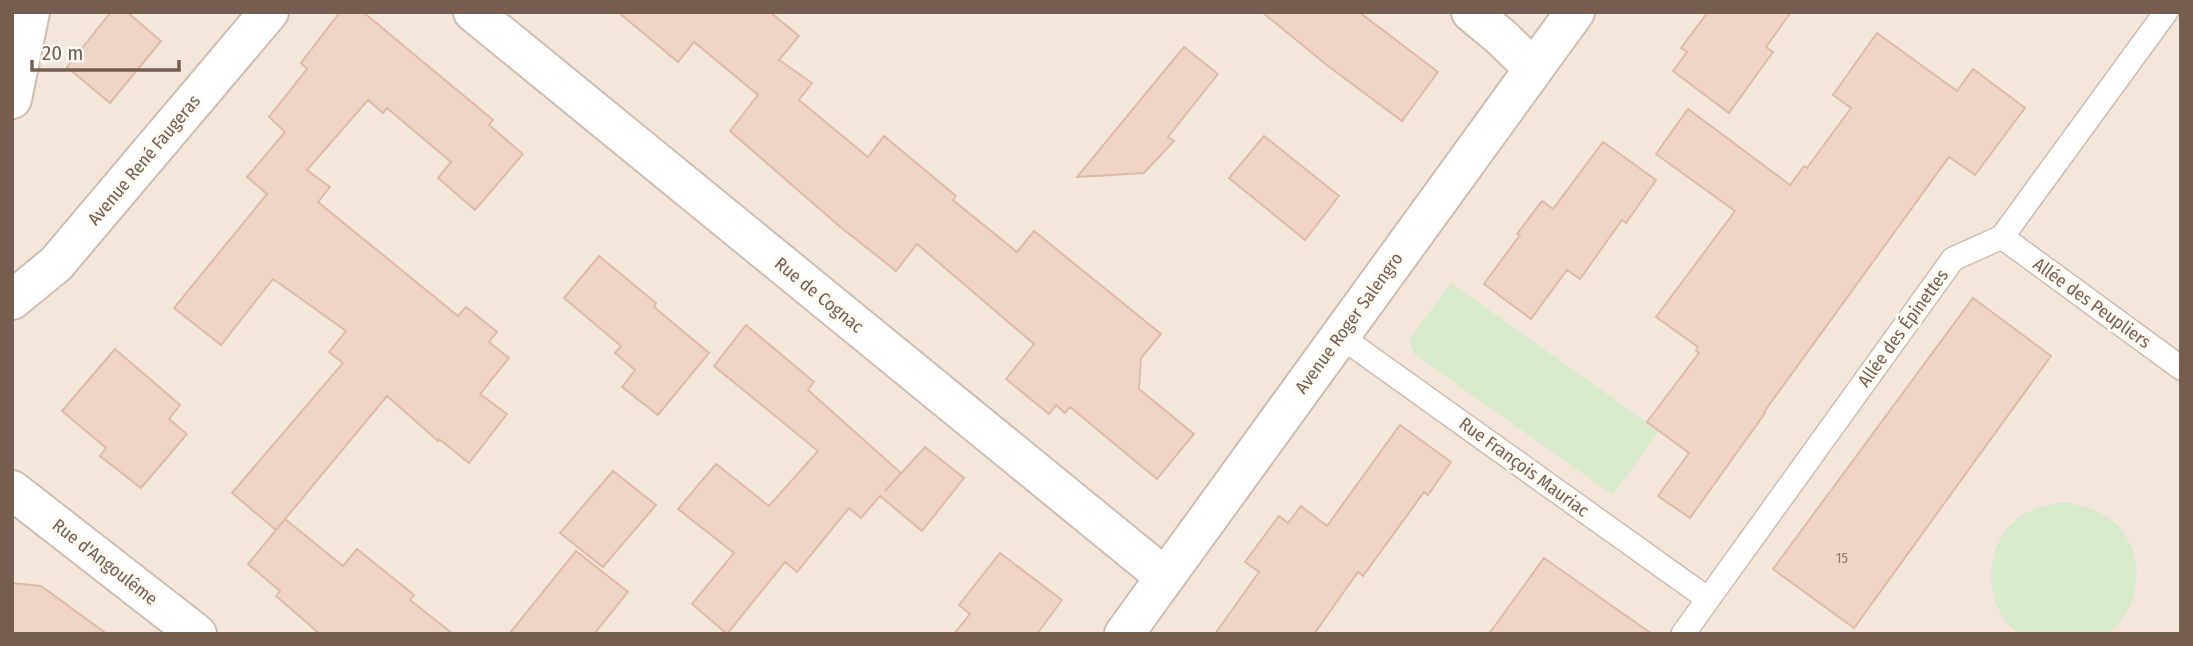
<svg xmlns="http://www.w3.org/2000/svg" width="2193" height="646" font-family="'Fira Sans Condensed',sans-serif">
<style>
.residential{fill:#f3e7db}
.green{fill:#d9eacb}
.building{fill:#f0d5c6;stroke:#e2bba7;stroke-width:2}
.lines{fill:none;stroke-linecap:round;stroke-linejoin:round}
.service-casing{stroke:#cebdb2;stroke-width:26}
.minor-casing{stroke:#cebdb2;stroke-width:42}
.service{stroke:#fff;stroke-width:23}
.minor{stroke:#fff;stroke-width:38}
.labels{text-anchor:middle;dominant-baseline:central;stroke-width:6;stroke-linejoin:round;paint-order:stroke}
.number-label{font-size:14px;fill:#957a6e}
.street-label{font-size:18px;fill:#775c50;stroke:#fefaf4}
</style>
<rect width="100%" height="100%" fill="#fcf5ed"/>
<path class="residential" d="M 12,12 L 2181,12 L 2181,634 L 12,634 Z"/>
<path class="green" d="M 1451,283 L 1659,431 L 1613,495 L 1414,354 L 1409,340 Z
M 2065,502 C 2081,506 2097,509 2110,519 C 2148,548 2143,606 2108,634 L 2019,634 C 1982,607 1982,546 2018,518 C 2032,508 2048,505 2065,502 Z"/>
<path class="building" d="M 111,12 L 127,12 L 161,41 L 110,103 L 67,67 Z
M 340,12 L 363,12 L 493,120 L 489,125 L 523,154 L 475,210 L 438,178 L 451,162 L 387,108 L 383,113 L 368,100 L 307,170 L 330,187 L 318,202 L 458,316 L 466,307 L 497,332 L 489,342 L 509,358 L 480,394 L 507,414 L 469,463 L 439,439 L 438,441 L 387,396 L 276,530 L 232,493 L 343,363 L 329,352 L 346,331 L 273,279 L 221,345 L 174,308 L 267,194 L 247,177 L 285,132 L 269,117 L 307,69 L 301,63 Z
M 618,12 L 770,12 L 799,36 L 779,60 L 812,83 L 799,100 L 868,157 L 884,136 L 956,196 L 953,200 L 1017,252 L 1034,231 L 1161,334 L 1141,358 L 1139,389 L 1194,434 L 1157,479 L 1070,407 L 1065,413 L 1056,405 L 1049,414 L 1006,379 L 1034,344 L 917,244 L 896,271 L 838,225 L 730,131 L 758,95 L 694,42 L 678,62 Z
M 1262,12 L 1359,12 L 1438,72 L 1402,121 L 1328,66 Z
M 1708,12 L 1791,12 L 1766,47 L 1773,52 L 1729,113 L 1673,71 L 1687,52 L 1681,48 Z
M 1877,33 L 1957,91 L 1973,69 L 2025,108 L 1975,175 L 1949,157 L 1764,412 L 1765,413 L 1690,518 L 1658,496 L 1689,453 L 1647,422 L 1699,353 L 1696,351 L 1698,347 L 1656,317 L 1735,211 L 1656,154 L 1688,109 L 1790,185 L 1804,166 L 1807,168 L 1851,108 L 1833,95 Z
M 1184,47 L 1218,74 L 1168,137 L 1174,141 L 1144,173 L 1077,177 Z
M 1264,136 L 1339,196 L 1305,240 L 1229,178 Z
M 1603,142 L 1656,180 L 1626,223 L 1622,220 L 1580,279 L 1567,270 L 1531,319 L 1484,284 L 1520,235 L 1517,234 L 1542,201 L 1553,209 Z
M 599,256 L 656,303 L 654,307 L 709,353 L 658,415 L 622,387 L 635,370 L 615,353 L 621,346 L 564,298 Z
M 1973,298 L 2051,356 L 1854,628 L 1773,569 Z
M 746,325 L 814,382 L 808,390 L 901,473 L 885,491 L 925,447 L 964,478 L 922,531 L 880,496 L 861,518 L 849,508 L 797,572 L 785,562 L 727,634 L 692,604 L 734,553 L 678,509 L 716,464 L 769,506 L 818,451 L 714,366 Z
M 115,349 L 180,405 L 169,419 L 187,434 L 141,488 L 100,456 L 106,448 L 62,411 Z
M 1400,425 L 1451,462 L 1428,495 L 1424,492 L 1363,576 L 1358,572 L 1314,634 L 1215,634 L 1259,572 L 1245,562 L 1279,516 L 1288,523 L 1301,506 L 1327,526 Z
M 613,471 L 656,505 L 603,567 L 560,533 Z
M 285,519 L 343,566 L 357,549 L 414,595 L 410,600 L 453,634 L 320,634 L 276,596 L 280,591 L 248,564 Z
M 576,551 L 628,592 L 594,634 L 509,634 Z
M 1000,553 L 1062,600 L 1037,634 L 954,634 L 970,614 L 959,605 Z
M 1544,558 L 1652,634 L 1489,634 Z
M 12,583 L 41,586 L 107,634 L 12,634 Z"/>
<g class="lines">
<defs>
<path id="service" d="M 2002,237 L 2181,368
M 1340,336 L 1708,599
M 1683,634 L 1953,259 L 2002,237 L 2166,12"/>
<path id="minor" d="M 473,12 L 1165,577
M 1471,12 L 1501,37 L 1534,69
M 12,99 L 30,12
M 12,300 L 56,264 L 269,12
M 12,490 L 197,634
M 1124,634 L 1575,12"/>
</defs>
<use href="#service" class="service-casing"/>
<use href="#minor" class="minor-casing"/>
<use href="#service" class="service"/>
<use href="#minor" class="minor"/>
</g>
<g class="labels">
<g class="number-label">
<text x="1842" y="558">15</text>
</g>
<g class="street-label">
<text transform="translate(144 160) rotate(-50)">Avenue René Faugeras</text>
<text transform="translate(819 295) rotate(39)">Rue de Cognac</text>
<text transform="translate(2092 303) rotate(36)">Allée des Peupliers</text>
<text transform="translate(1349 323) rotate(-54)">Avenue Roger Salengro</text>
<text transform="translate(1903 328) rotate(-54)">Allée des Épinettes</text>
<text transform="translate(1524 467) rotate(36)">Rue François Mauriac</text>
<text transform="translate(105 562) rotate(38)">Rue d'Angoulême</text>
</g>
</g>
<rect width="2193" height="646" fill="none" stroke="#775c50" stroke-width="28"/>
<path d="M32 60v10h147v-10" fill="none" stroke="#775c50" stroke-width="3.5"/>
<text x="42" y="60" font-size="21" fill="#775c50" stroke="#fefaf4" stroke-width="5" paint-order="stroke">20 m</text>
</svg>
